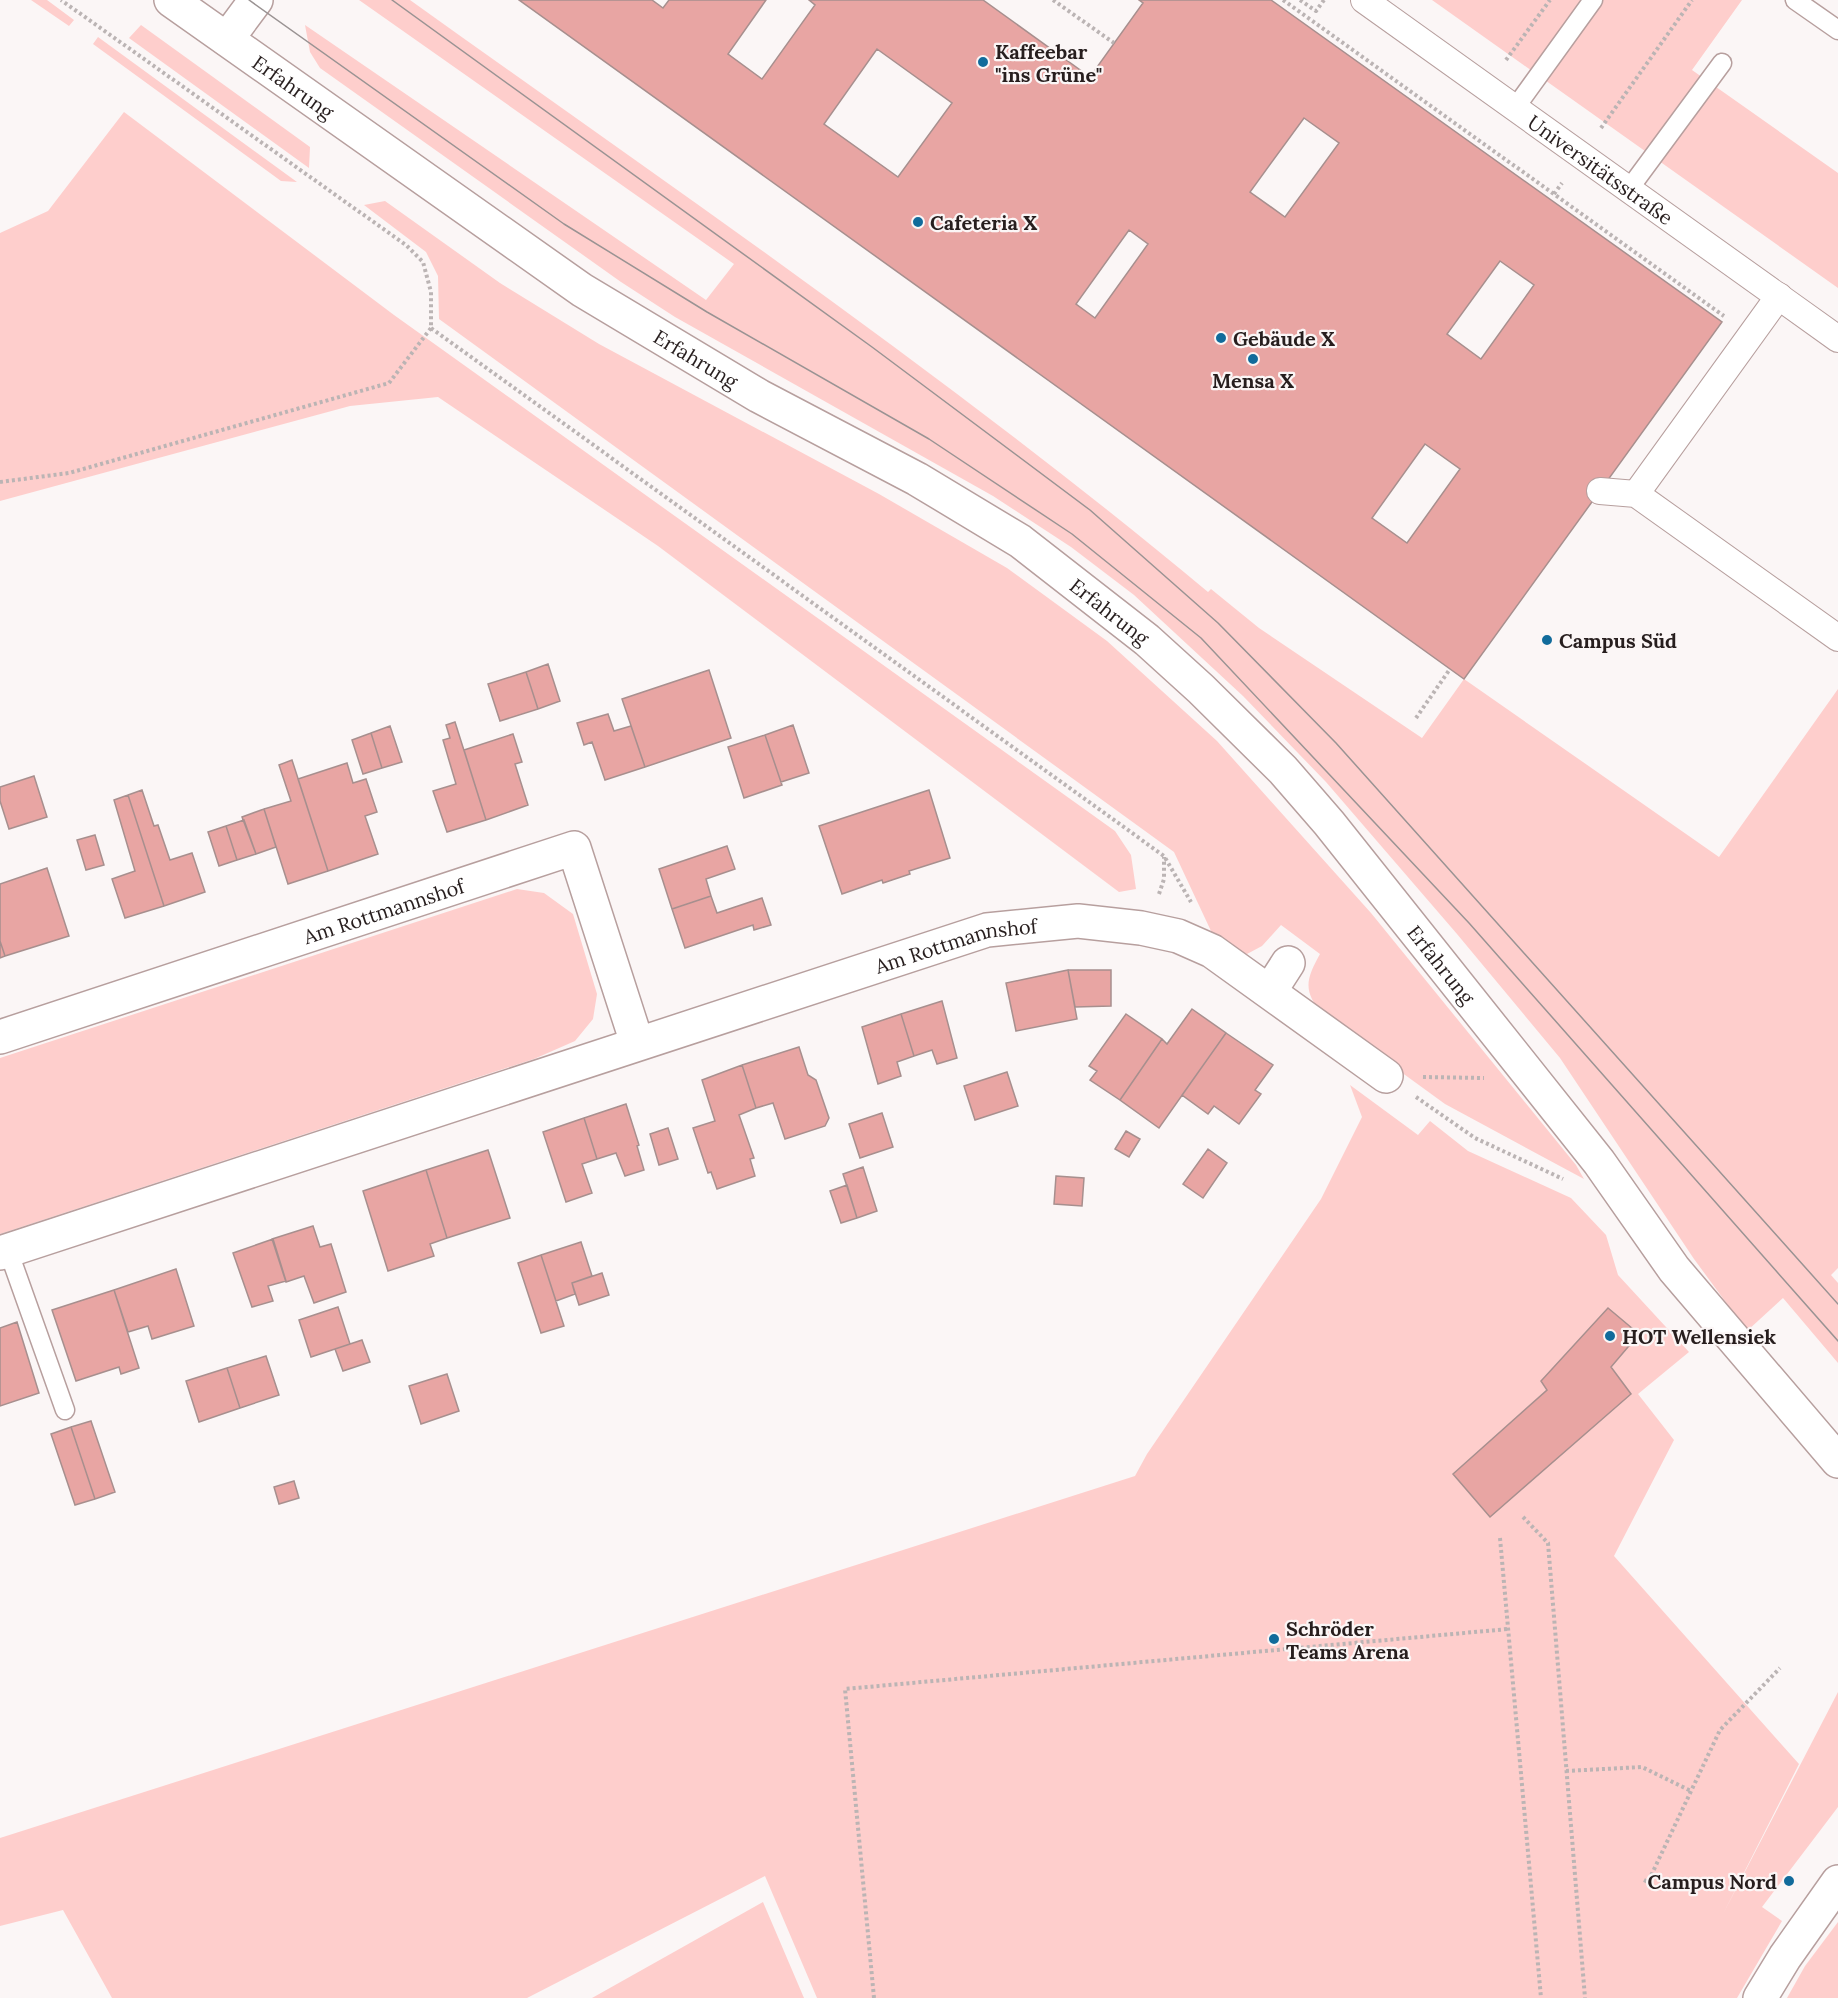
<svg xmlns="http://www.w3.org/2000/svg" width="1838" height="1998" font-family="Lora,serif">
<style>
.green{fill:#fececc}
.building{fill:#e8a5a3;stroke:#a78f8e;stroke-width:1.5;fill-rule:evenodd}
.lines{fill:none;stroke-linecap:round;stroke-linejoin:round}
.service-casing{stroke:#b79f9e;stroke-width:21}
.pedestrian-casing{stroke:#b79f9e;stroke-width:28}
.minor-casing{stroke:#b79f9e;stroke-width:36}
.path{stroke:#bbb4b4;stroke-width:4;stroke-dasharray:3 3;stroke-linecap:butt}
.service{stroke:#fff;stroke-width:18}
.pedestrian{stroke:#fff;stroke-width:26}
.minor{stroke:#fff;stroke-width:33}
.tram{stroke:#9a9393;stroke-width:1.5}
.poi-dot{fill:#116b9b;stroke:#fbf6f6;stroke-width:2}
.labels{text-anchor:middle;dominant-baseline:central;stroke-width:4.5;stroke-linejoin:round;paint-order:stroke}
.poi-label{font-size:20px;font-weight:bold;fill:#271e1e;stroke:#fbf6f6;text-anchor:start}
.street-label{font-size:20px;fill:#271e1e;stroke:#fbf6f6}
</style>
<rect width="100%" height="100%" fill="#fbf6f6"/>
<path class="green" d="M 31,0 L 47,0 L 74,20 L 69,26 Z
M 359,0 L 410,0 C 680,193 954,380 1208,592 L 1211,589 L 1259,628 L 1422,738 L 1464,679 L 1719,857 L 1838,689 L 1838,1268 L 1831,1275 L 1838,1283 L 1838,1363 L 1783,1298 L 1747,1331 L 1694,1259 L 1560,1058 L 1457,934 L 1326,782 L 1243,696 L 1134,595 L 1071,547 L 993,496 L 675,317 L 621,282 L 320,68 L 310,52 L 305,25 L 706,300 L 734,264 Z
M 1432,0 L 1742,0 L 1692,70 L 1838,173 L 1838,288 Z
M 141,25 L 310,147 L 309,168 L 129,38 Z
M 98,37 L 297,182 L 281,181 L 93,44 Z
M 124,112 L 394,315 L 1115,831 L 1131,855 L 1136,889 L 1119,892 L 658,546 L 438,397 L 350,406 L 0,501 L 0,233 L 48,211 Z
M 385,201 L 500,283 L 599,344 L 879,494 L 1007,568 L 1107,641 L 1217,741 L 1371,913 L 1576,1165 L 1584,1179 L 1445,1104 L 1324,1016 C 1303,992 1305,981 1320,954 L 1281,925 L 1262,946 L 1247,954 L 1228,948 L 1211,931 L 1174,852 L 439,319 L 438,276 L 426,252 L 364,205 Z
M 517,889 L 544,893 L 573,914 L 597,994 L 593,1019 L 575,1041 L 534,1059 L 0,1234 L 0,1058 Z
M 1350,1085 L 1418,1135 L 1430,1121 L 1468,1151 L 1571,1198 L 1606,1235 L 1618,1275 L 1689,1352 L 1638,1394 L 1674,1440 L 1614,1556 L 1799,1764 L 1723,1914 L 1838,1692 L 1838,1807 L 1762,1907 L 1782,1921 L 1737,1998 L 817,1998 L 765,1876 L 527,1998 L 112,1998 L 63,1910 L 0,1926 L 0,1838 L 1135,1476 L 1147,1454 L 1321,1199 L 1362,1117 Z
M 763,1902 L 804,1998 L 592,1998 Z
M 1838,1922 L 1838,1998 L 1787,1998 L 1805,1966 Z"/>
<path class="building" d="M 519,0 L 652,0 L 663,8 L 669,0 L 766,0 L 728,54 L 762,79 L 815,5 L 809,0 L 983,0 L 1090,77 L 1143,3 L 1139,0 L 1271,0 L 1722,322 L 1464,679 ZM 877,49 L 952,103 L 898,177 L 824,124 ZM 1304,118 L 1339,143 L 1285,217 L 1250,192 ZM 1129,230 L 1148,244 L 1095,318 L 1076,304 ZM 1500,261 L 1534,285 L 1481,359 L 1447,334 ZM 1425,444 L 1460,469 L 1407,543 L 1372,518 Z
M 548,664 L 560,701 L 538,709 L 526,672 Z
M 709,670 L 731,738 L 645,767 L 622,699 Z
M 526,672 L 538,709 L 500,721 L 488,684 Z
M 608,714 L 614,731 L 631,726 L 645,767 L 605,780 L 592,742 L 584,745 L 577,723 Z
M 455,722 L 486,820 L 447,832 L 433,791 L 456,784 L 443,740 L 450,738 L 446,725 Z
M 793,725 L 809,773 L 781,782 L 765,735 Z
M 390,726 L 402,762 L 382,768 L 371,733 Z
M 371,733 L 382,768 L 363,774 L 352,740 Z
M 513,734 L 522,762 L 515,764 L 528,805 L 486,820 L 464,750 Z
M 765,735 L 782,785 L 744,798 L 728,747 Z
M 292,760 L 328,871 L 288,884 L 264,809 L 291,801 L 279,765 Z
M 347,763 L 353,783 L 366,779 L 377,812 L 365,816 L 378,854 L 328,871 L 298,779 Z
M 34,776 L 47,817 L 9,829 L 0,801 L 0,787 Z
M 142,790 L 154,826 L 158,825 L 170,860 L 192,853 L 205,892 L 164,906 L 128,795 Z
M 929,790 L 950,858 L 909,871 L 910,874 L 883,883 L 882,880 L 842,894 L 819,826 Z
M 128,795 L 164,906 L 125,918 L 112,879 L 135,871 L 114,800 Z
M 264,809 L 276,847 L 256,854 L 242,817 Z
M 244,820 L 256,854 L 237,860 L 226,826 Z
M 226,826 L 237,860 L 219,866 L 208,832 Z
M 95,835 L 104,865 L 86,870 L 77,840 Z
M 727,846 L 735,869 L 706,879 L 711,896 L 672,909 L 659,869 Z
M 47,868 L 69,936 L 5,956 L 0,941 L 0,884 Z
M 711,896 L 717,913 L 762,898 L 771,925 L 754,930 L 753,925 L 685,948 L 672,909 Z
M 0,941 L 5,956 L 0,958 Z
M 1068,970 L 1077,1019 L 1016,1031 L 1006,983 Z
M 1068,970 L 1111,970 L 1111,1006 L 1075,1007 Z
M 942,1001 L 957,1058 L 937,1064 L 932,1050 L 914,1056 L 901,1014 Z
M 1192,1009 L 1226,1033 L 1159,1128 L 1120,1100 L 1162,1039 L 1167,1044 Z
M 901,1014 L 914,1056 L 897,1062 L 901,1076 L 878,1084 L 862,1027 Z
M 1126,1014 L 1162,1039 L 1120,1100 L 1090,1080 L 1097,1071 L 1089,1066 Z
M 1226,1033 L 1273,1065 L 1255,1090 L 1261,1094 L 1239,1124 L 1214,1106 L 1208,1114 L 1182,1095 Z
M 799,1047 L 808,1075 L 816,1080 L 829,1118 L 825,1126 L 785,1139 L 773,1103 L 756,1108 L 742,1065 Z
M 742,1065 L 756,1108 L 739,1115 L 754,1158 L 750,1159 L 755,1176 L 717,1189 L 711,1172 L 708,1173 L 693,1128 L 715,1121 L 702,1080 Z
M 1007,1072 L 1018,1106 L 975,1120 L 964,1086 Z
M 626,1104 L 639,1145 L 637,1146 L 644,1170 L 625,1176 L 616,1153 L 597,1159 L 584,1118 Z
M 882,1113 L 893,1147 L 860,1158 L 849,1124 Z
M 584,1118 L 597,1159 L 582,1164 L 592,1193 L 566,1202 L 543,1132 Z
M 668,1128 L 678,1159 L 659,1165 L 650,1134 Z
M 1126,1131 L 1140,1139 L 1129,1157 L 1115,1149 Z
M 1208,1149 L 1227,1163 L 1203,1198 L 1183,1184 Z
M 488,1150 L 510,1218 L 447,1238 L 426,1170 Z
M 863,1167 L 877,1211 L 857,1218 L 843,1174 Z
M 426,1170 L 447,1238 L 430,1244 L 434,1256 L 388,1271 L 363,1191 Z
M 1056,1176 L 1084,1178 L 1082,1206 L 1054,1204 Z
M 847,1185 L 857,1218 L 841,1223 L 830,1191 Z
M 313,1226 L 320,1247 L 331,1244 L 346,1292 L 314,1303 L 304,1276 L 286,1282 L 272,1239 Z
M 273,1239 L 286,1281 L 268,1286 L 273,1301 L 252,1307 L 233,1253 Z
M 581,1242 L 592,1276 L 572,1283 L 575,1294 L 556,1301 L 541,1255 Z
M 541,1255 L 564,1326 L 541,1333 L 518,1263 Z
M 176,1269 L 194,1326 L 152,1339 L 148,1326 L 128,1332 L 114,1290 Z
M 602,1273 L 609,1295 L 579,1305 L 572,1283 Z
M 114,1290 L 139,1368 L 121,1374 L 119,1367 L 76,1381 L 52,1310 Z
M 338,1307 L 350,1344 L 311,1357 L 299,1320 Z
M 1608,1308 L 1639,1334 L 1611,1367 L 1631,1394 L 1490,1517 L 1453,1474 L 1547,1390 L 1541,1381 Z
M 17,1322 L 39,1393 L 0,1406 L 0,1328 Z
M 362,1340 L 370,1362 L 343,1371 L 335,1349 Z
M 266,1356 L 279,1395 L 240,1408 L 227,1368 Z
M 227,1368 L 240,1408 L 199,1422 L 186,1381 Z
M 447,1374 L 459,1411 L 421,1424 L 409,1386 Z
M 91,1421 L 115,1492 L 95,1499 L 71,1427 Z
M 71,1427 L 95,1499 L 75,1505 L 51,1434 Z
M 294,1481 L 299,1498 L 279,1504 L 274,1487 Z"/>
<g class="lines">
<defs>
<path id="service" d="M 1795,0 L 1838,30
M 1515,108 L 1593,0
M 1629,189 L 1722,63
M 8,1250 L 65,1410"/>
<g id="pedestrian">
<path id="s1" d="M 1364,0 L 1838,339"/>
<path d="M 1600,491 L 1636,494 L 1838,638"/>
<path d="M 1636,494 L 1779,296"/>
</g>
<g id="minor">
<path id="s2" d="M 171,0 L 582,290 L 759,396 L 917,479 L 1020,541 L 1147,640 L 1201,689 L 1283,770 L 1329,823 L 1599,1162 L 1674,1269 L 1838,1461"/>
<path d="M 227,39 L 256,0"/>
<path d="M 1270,991 L 1288,963"/>
<path id="s3" d="M 0,1037 L 574,848 L 637,1043"/>
<path id="s4" d="M 0,1253 L 987,930 L 1078,921 L 1141,928 L 1178,936 L 1212,951 L 1386,1076"/>
<path d="M 1760,1998 L 1785,1957 L 1838,1882"/>
</g>
</defs>
<use href="#service" class="service-casing"/>
<use href="#pedestrian" class="pedestrian-casing"/>
<use href="#minor" class="minor-casing"/>
<path class="path" d="M 1053,0 L 1114,43
M 1283,0 L 1724,316
M 1300,0 L 1316,11 L 1324,0
M 1506,60 L 1550,0
M 1601,128 L 1692,0
M 1554,194 L 1562,183
M 431,328 L 1164,856 L 1191,902
M 0,482 L 69,473 L 389,383 L 431,328 L 431,292 L 423,262 L 406,245 L 61,0
M 1416,718 L 1450,669
M 1159,894 L 1164,879 L 1164,857
M 1423,1077 L 1484,1078
M 1416,1097 L 1475,1138 L 1563,1179
M 1523,1517 L 1548,1543 L 1585,1998
M 1500,1538 L 1541,1998
M 1566,1771 L 1642,1767 L 1691,1791
M 1644,1880 L 1648,1882 L 1720,1730 L 1780,1668
M 874,1998 L 845,1689 L 1508,1629"/>
<use href="#service" class="service"/>
<use href="#pedestrian" class="pedestrian"/>
<use href="#minor" class="minor"/>
<path class="tram" d="M 249,0 L 564,224 L 707,312 L 929,439 L 1072,534 L 1201,638 L 1469,923 L 1838,1341
M 392,0 L 872,347 L 1090,510 L 1218,623 L 1336,743 L 1838,1304"/>
</g>
<g class="poi-dot">
<circle cx="983" cy="62" r="6"/>
<circle cx="918" cy="222" r="6"/>
<circle cx="1221" cy="338" r="6"/>
<circle cx="1253" cy="359" r="6"/>
<circle cx="1547" cy="640" r="6"/>
<circle cx="1610" cy="1336" r="6"/>
<circle cx="1274" cy="1639" r="6"/>
<circle cx="1789" cy="1881" r="6"/>
</g>
<g class="labels">
<g class="poi-label">
<text x="995" y="51">Kaffeebar<tspan x="995" dy="23">"ins Grüne"</tspan></text>
<text x="930" y="222">Cafeteria X</text>
<text x="1233" y="338">Gebäude X</text>
<text x="1253" y="380" text-anchor="middle">Mensa X</text>
<text x="1559" y="640">Campus Süd</text>
<text x="1622" y="1336">HOT Wellensiek</text>
<text x="1286" y="1628">Schröder<tspan x="1286" dy="23">Teams Arena</tspan></text>
<text x="1777" y="1881" text-anchor="end">Campus Nord</text>
</g>
<g class="street-label">
<text stroke="none"><textPath href="#s2" startOffset="150">Erfahrung</textPath></text>
<text stroke="none"><textPath href="#s1" startOffset="291">Universitätsstraße</textPath></text>
<text stroke="none"><textPath href="#s2" startOffset="636">Erfahrung</textPath></text>
<text stroke="none"><textPath href="#s2" startOffset="1122">Erfahrung</textPath></text>
<text stroke="none"><textPath href="#s3" startOffset="404">Am Rottmannshof</textPath></text>
<text stroke="none"><textPath href="#s4" startOffset="1005">Am Rottmannshof</textPath></text>
<text stroke="none"><textPath href="#s2" startOffset="1608">Erfahrung</textPath></text>
</g>
</g>
</svg>
